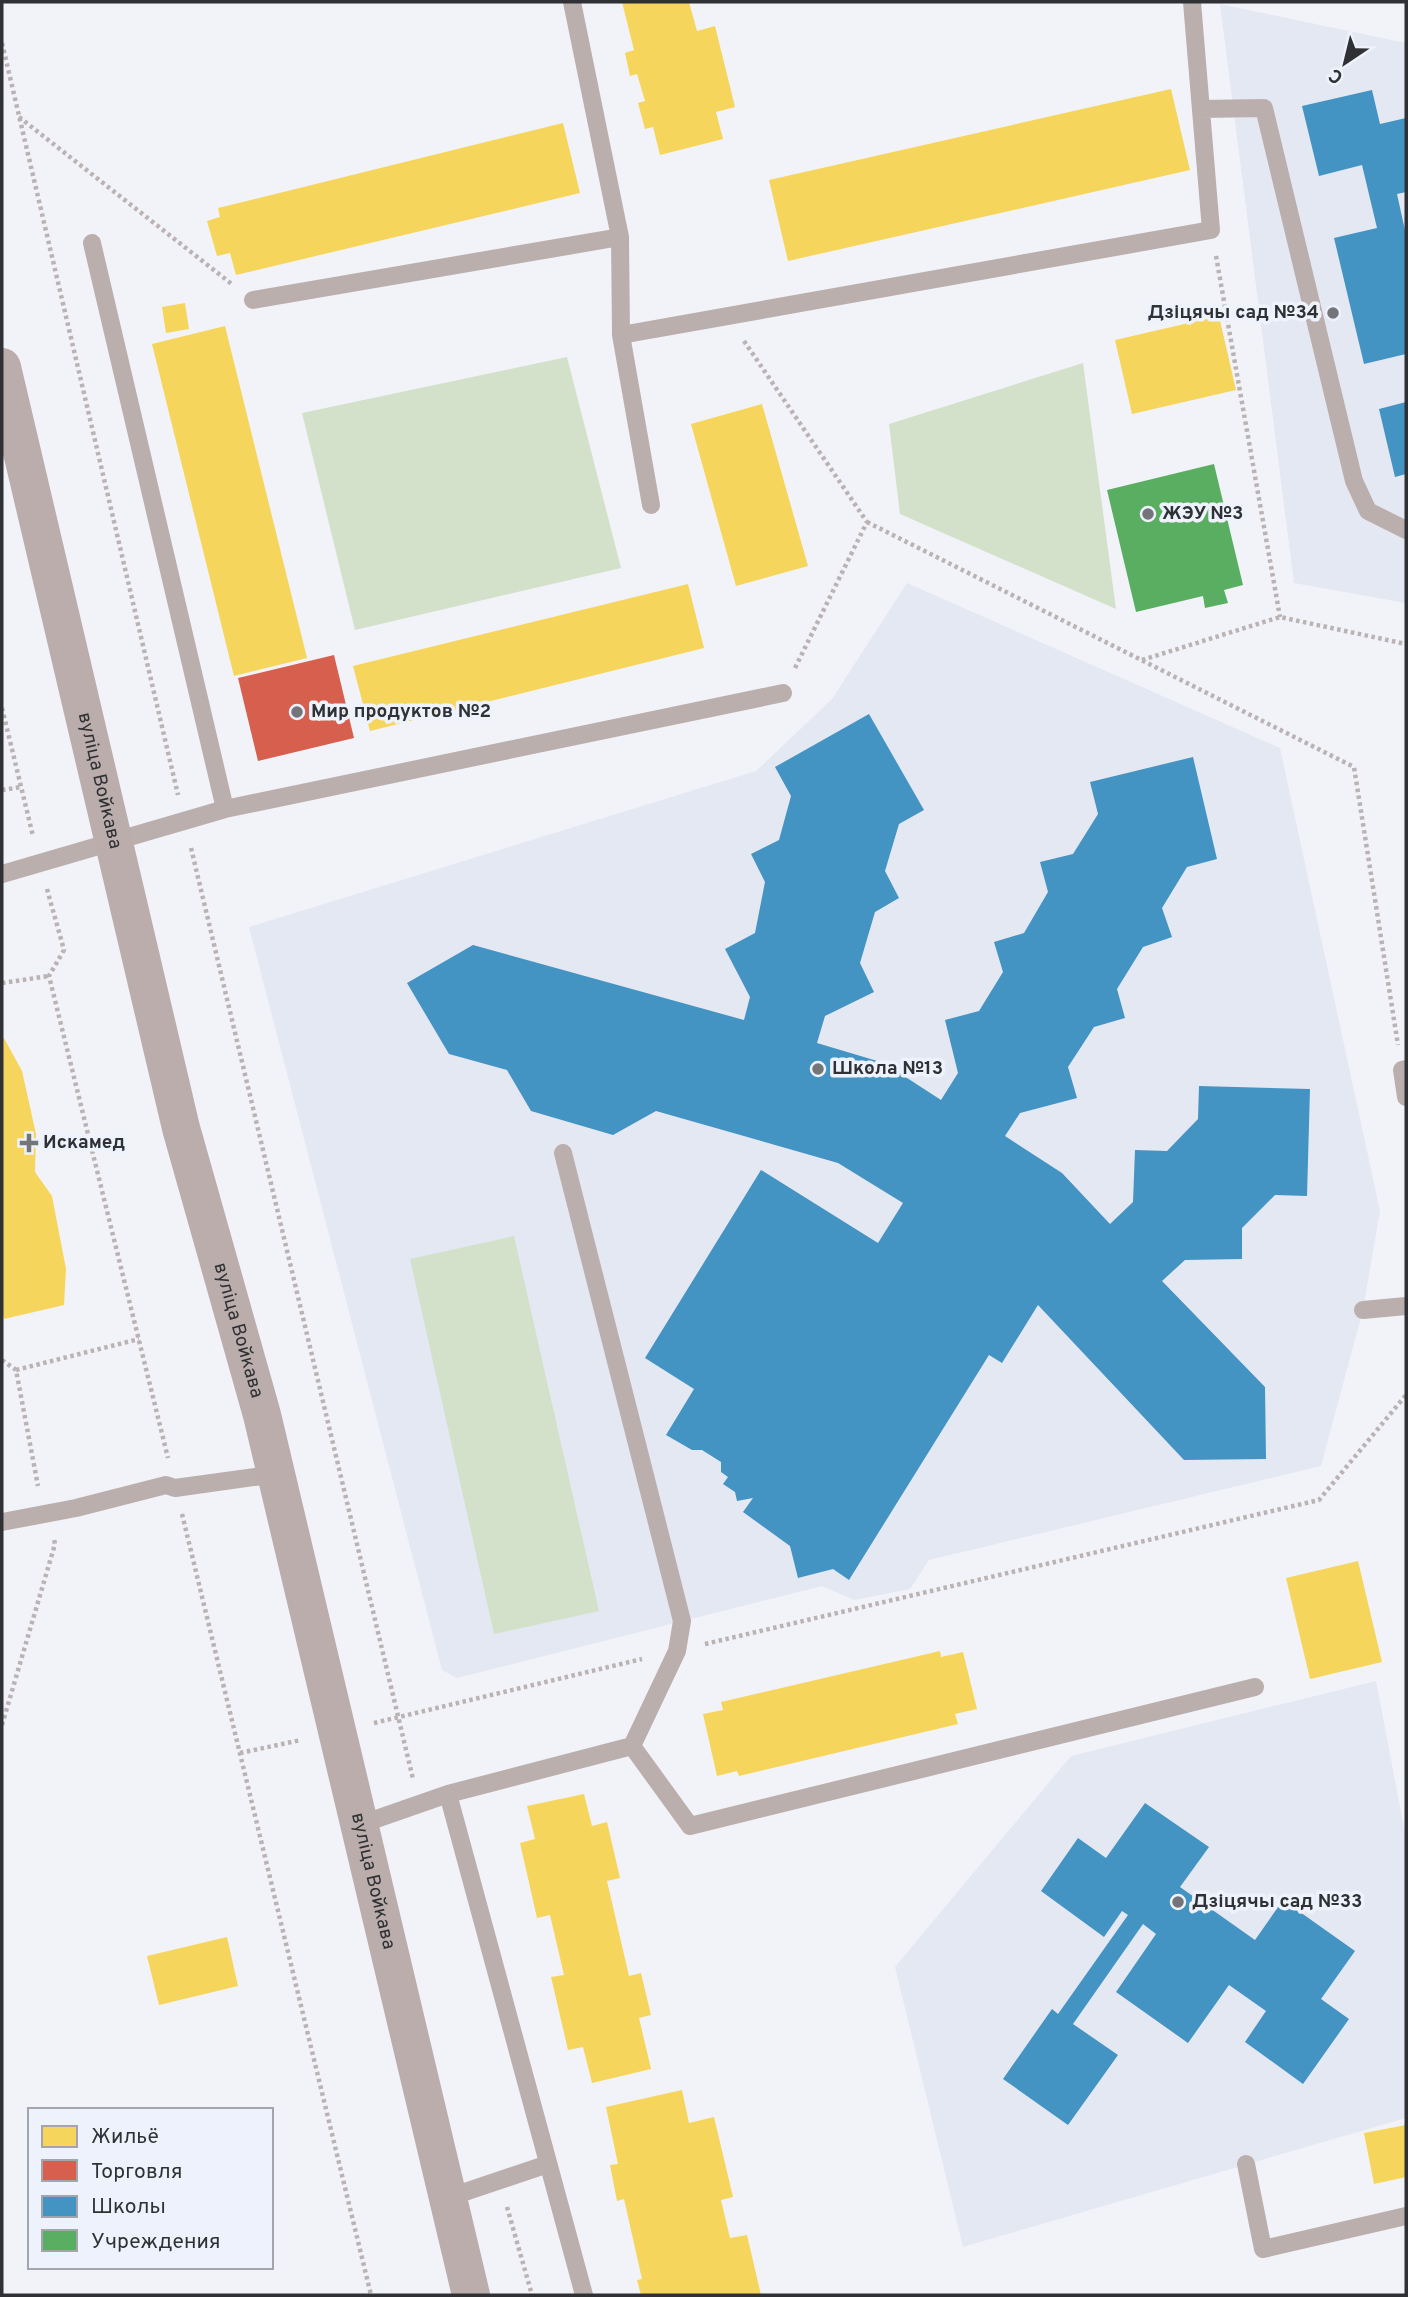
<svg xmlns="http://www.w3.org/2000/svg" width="1408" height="2297" font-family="Overpass,sans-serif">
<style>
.built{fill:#e4e8f3}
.green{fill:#d3e1ca}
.homes{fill:#f6d55c}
.shops{fill:#d6604d}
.schools{fill:#4393c3}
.public{fill:#5aae61}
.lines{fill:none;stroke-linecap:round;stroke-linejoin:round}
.path{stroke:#bab2b3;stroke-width:4.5;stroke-dasharray:3.5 3.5;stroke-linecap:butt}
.service{stroke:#bbafad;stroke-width:18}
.secondary{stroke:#baadac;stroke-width:38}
.poi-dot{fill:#737579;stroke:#eef2fc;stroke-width:2.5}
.labels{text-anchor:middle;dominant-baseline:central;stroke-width:7;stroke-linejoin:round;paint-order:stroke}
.poi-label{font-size:19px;font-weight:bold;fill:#2f3135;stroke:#eef2fc;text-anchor:start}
.street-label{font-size:19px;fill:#2f3135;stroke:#eef2fc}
</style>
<rect width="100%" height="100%" fill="#f2f3f8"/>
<path class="built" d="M 1220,4 L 1406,43 L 1406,603 L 1294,583 Z
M 907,583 L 1280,748 L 1380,1211 L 1363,1310 L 1321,1466 L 929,1560 L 910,1589 L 854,1600 L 822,1586 L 457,1678 L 442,1670 L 249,927 L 756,771 L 832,699 Z
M 1376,1681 L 1406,1838 L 1406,2118 L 963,2247 L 895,1967 L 1071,1756 Z"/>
<path class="green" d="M 567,357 L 621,568 L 355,630 L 302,413 Z
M 1083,363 L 1116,609 L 900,514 L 889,424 Z
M 514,1236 L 599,1611 L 494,1634 L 410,1259 Z"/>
<path class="homes" d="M 622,2 L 689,2 L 697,31 L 715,26 L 735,107 L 716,112 L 723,139 L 660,155 L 653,127 L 645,129 L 638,103 L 645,101 L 637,74 L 630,76 L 625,53 L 634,50 Z
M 1171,89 L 1190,170 L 788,261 L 769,180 Z
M 563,123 L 580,193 L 236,275 L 230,253 L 217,256 L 207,221 L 220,217 L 218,208 Z
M 185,303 L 189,329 L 166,333 L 162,307 Z
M 1219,316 L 1236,390 L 1132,414 L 1115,340 Z
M 225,326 L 307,658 L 234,676 L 152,344 Z
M 762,404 L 808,566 L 736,586 L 691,424 Z
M 688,584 L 704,648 L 370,731 L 353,666 Z
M 4,1038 L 22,1071 L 36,1134 L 35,1172 L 52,1196 L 66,1269 L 64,1305 L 4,1319 L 2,1310 L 2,1039 Z
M 1358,1561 L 1382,1662 L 1310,1679 L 1286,1578 Z
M 940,1651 L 941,1657 L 963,1652 L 977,1709 L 955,1714 L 958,1724 L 739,1776 L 737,1771 L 717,1776 L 703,1714 L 723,1710 L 721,1702 Z
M 584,1794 L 592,1826 L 607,1822 L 620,1878 L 607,1881 L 629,1976 L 641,1973 L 651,2015 L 639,2018 L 651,2069 L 592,2083 L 583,2047 L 568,2050 L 551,1977 L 564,1975 L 550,1915 L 537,1918 L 520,1843 L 535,1839 L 527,1806 Z
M 227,1937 L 238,1986 L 159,2005 L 147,1956 Z
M 682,2090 L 689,2123 L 714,2117 L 733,2197 L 721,2200 L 730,2238 L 747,2235 L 761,2295 L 641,2295 L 637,2280 L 642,2279 L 624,2199 L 617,2201 L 610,2165 L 618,2164 L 606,2107 Z
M 1406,2125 L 1406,2177 L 1374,2184 L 1364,2133 Z"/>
<path class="shops" d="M 334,655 L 354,738 L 258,761 L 238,678 Z"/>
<path class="schools" d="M 1372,90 L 1380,124 L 1406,118 L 1406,192 L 1397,194 L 1406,235 L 1406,354 L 1364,364 L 1334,238 L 1377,228 L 1362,165 L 1319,176 L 1302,106 Z
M 1406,402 L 1406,474 L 1395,477 L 1379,409 Z
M 869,714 L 924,810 L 899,824 L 885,871 L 899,898 L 875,912 L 860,963 L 874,992 L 825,1016 L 817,1043 L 884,1063 L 941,1100 L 958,1073 L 945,1020 L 979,1011 L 1003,972 L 994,942 L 1024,933 L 1048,892 L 1040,862 L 1073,854 L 1098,814 L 1090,782 L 1193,757 L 1217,859 L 1187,867 L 1162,908 L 1172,937 L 1143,947 L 1117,989 L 1125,1018 L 1094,1027 L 1068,1067 L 1077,1098 L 1020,1113 L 1005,1136 L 1062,1173 L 1110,1224 L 1133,1202 L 1135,1150 L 1167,1151 L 1198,1119 L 1199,1086 L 1310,1089 L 1307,1196 L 1275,1195 L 1242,1228 L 1242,1259 L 1185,1260 L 1162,1281 L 1265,1387 L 1266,1459 L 1184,1460 L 1038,1305 L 1002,1363 L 989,1355 L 849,1580 L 833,1569 L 798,1578 L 790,1546 L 743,1512 L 753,1498 L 737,1501 L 735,1492 L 723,1484 L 728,1477 L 721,1472 L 721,1462 L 702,1450 L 692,1450 L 666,1435 L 694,1389 L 645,1358 L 761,1170 L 878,1243 L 903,1203 L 838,1163 L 656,1111 L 613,1135 L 531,1111 L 507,1070 L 449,1054 L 407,983 L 473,945 L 744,1020 L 750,997 L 725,949 L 755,933 L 765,882 L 751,854 L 779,840 L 791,796 L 775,767 Z
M 1145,1803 L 1209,1847 L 1180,1887 L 1255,1940 L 1283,1900 L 1355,1951 L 1321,1999 L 1349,2019 L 1303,2084 L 1245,2042 L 1266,2011 L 1229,1985 L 1188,2043 L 1116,1992 L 1156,1934 L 1143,1924 L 1073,2024 L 1118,2055 L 1068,2125 L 1003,2079 L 1052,2009 L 1058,2014 L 1128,1915 L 1122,1911 L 1104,1937 L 1041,1891 L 1078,1838 L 1106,1858 Z"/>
<path class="public" d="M 1214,464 L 1243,585 L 1224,590 L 1228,603 L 1205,608 L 1203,596 L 1136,612 L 1107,490 Z"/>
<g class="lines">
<path class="path" d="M 2,43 L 178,795
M 19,117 L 233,285
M 1216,256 L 1280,617
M 744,341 L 867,522 L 794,670
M 867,522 L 1354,767 L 1398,1045
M 1142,660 L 1280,617 L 1406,644
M 2,708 L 33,836
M 2,790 L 21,787
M 191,848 L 413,1779
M 47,889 L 64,950 L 49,976 L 168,1458
M 2,983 L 49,976
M 2,1360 L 16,1370 L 38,1486
M 16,1370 L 139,1339
M 182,1514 L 371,2295
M 705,1644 L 1319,1500 L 1406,1395
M 374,1723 L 642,1659
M 2,1725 L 55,1544 L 54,1539
M 240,1753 L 301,1740
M 507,2207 L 532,2295"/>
<path class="service" d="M 572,2 L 620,237 L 621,335 L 1211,230 L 1192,2
M 1201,109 L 1264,108 L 1354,481 L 1368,511 L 1406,530
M 92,243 L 225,809
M 253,300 L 620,237
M 621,335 L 651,505
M 2,874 L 225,809 L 783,693
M 1406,1069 L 1402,1070 L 1406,1097
M 563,1153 L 682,1621 L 677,1651 L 632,1746
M 1363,1310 L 1406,1306
M 2,1522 L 76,1508 L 166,1485 L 175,1488 L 276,1474
M 448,1794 L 584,2295
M 359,1825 L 448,1794 L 632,1746 L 690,1826 L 1255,1687
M 1246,2164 L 1263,2249 L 1406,2216
M 447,2198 L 548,2164"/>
<path class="secondary" id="s1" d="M 2,367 L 181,1128 L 262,1415 L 471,2295"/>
</g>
<g class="poi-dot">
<circle cx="1333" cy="313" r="7"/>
<circle cx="1148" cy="514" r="7"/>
<circle cx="297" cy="712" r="7"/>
<circle cx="818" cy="1069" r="7"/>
<path d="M25.5 1132.5h7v7h7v7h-7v7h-7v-7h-7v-7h7z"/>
<circle cx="1178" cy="1902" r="7"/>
</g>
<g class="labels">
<g class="poi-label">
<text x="1319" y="313" text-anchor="end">Дзіцячы сад №34</text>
<text x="1162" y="514">ЖЭУ №3</text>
<text x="311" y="712">Мир продуктов №2</text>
<text x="832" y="1069">Школа №13</text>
<text x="43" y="1143">Искамед</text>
<text x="1192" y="1902">Дзіцячы сад №33</text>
</g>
<g class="street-label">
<text stroke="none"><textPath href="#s1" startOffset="425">вуліца Войкава</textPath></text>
<text stroke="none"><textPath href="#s1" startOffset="992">вуліца Войкава</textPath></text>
<text stroke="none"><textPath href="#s1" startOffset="1559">вуліца Войкава</textPath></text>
</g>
</g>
<rect width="1408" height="2297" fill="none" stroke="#2f3135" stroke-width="7"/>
<rect x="28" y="2108" width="245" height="161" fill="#eef2fc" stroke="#a2a5ac" stroke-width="2"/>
<rect x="42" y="2126" width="35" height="21" fill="#f6d55c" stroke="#a2a5ac" stroke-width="2"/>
<text x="91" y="2143" font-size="21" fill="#2f3135">Жильё</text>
<rect x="42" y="2160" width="35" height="21" fill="#d6604d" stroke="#a2a5ac" stroke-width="2"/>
<text x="91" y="2178" font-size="21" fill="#2f3135">Торговля</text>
<rect x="42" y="2196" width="35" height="21" fill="#4393c3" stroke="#a2a5ac" stroke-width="2"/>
<text x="91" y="2213" font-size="21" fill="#2f3135">Школы</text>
<rect x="42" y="2230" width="35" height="21" fill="#5aae61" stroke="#a2a5ac" stroke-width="2"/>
<text x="91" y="2248" font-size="21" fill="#2f3135">Учреждения</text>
<g transform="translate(1345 63) rotate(215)" stroke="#eef2fc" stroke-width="5" paint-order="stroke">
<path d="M0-5L12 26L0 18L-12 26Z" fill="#2f3135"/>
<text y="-10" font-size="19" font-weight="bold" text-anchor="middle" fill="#2f3135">С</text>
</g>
</svg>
